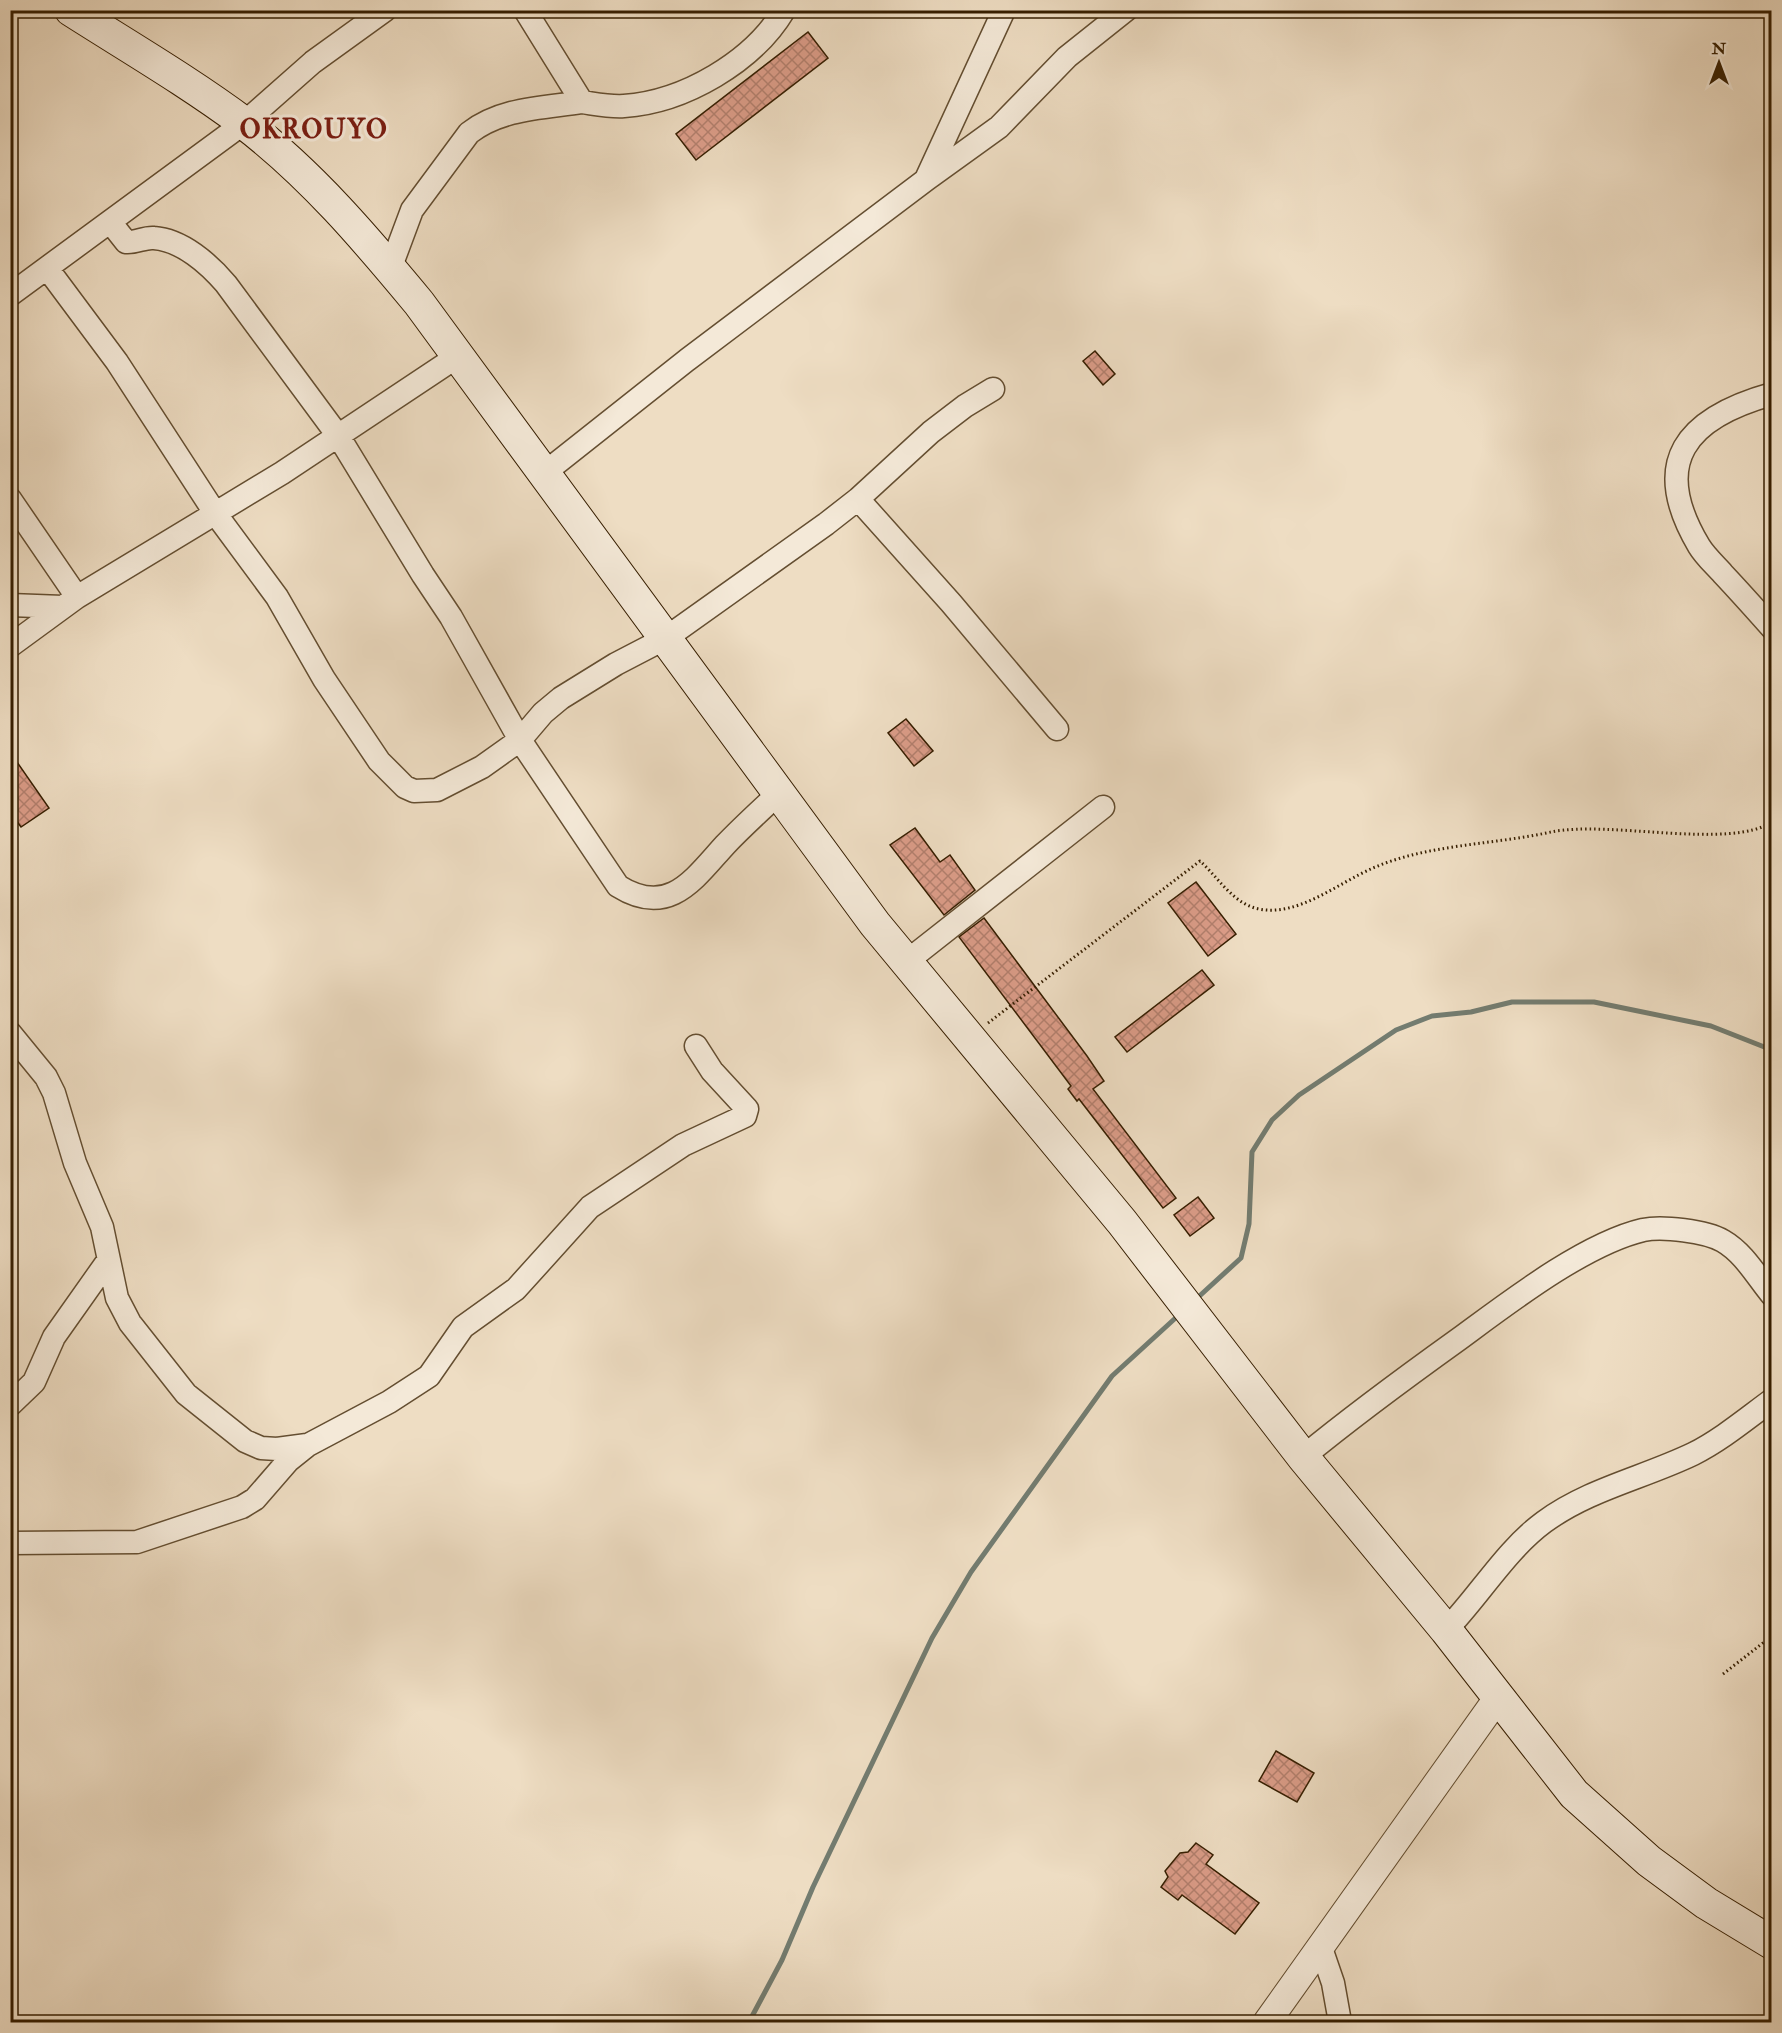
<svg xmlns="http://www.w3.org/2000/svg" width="1782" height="2033" font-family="'IM FELL Double Pica',serif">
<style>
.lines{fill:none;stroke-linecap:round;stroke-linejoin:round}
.stream{stroke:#737c70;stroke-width:5}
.building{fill:url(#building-cross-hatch);stroke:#361e00;stroke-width:1.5}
.minor-casing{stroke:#644e31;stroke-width:25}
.tertiary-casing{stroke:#644e31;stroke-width:29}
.secondary-casing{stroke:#361e00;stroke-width:34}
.path{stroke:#361e00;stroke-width:3;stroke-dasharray:1.5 3;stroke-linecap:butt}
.minor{stroke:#f4e9d8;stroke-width:22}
.tertiary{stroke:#f4e9d8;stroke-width:27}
.secondary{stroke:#f4e9d8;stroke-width:32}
.labels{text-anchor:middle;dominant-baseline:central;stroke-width:6;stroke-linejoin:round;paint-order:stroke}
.district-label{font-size:26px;font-weight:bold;letter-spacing:1.5px;fill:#7a1f14;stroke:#f4e9d8}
</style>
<defs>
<pattern id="building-cross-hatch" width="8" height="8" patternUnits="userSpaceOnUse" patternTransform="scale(1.5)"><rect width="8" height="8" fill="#db9c88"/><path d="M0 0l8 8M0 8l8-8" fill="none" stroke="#b27f6d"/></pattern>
</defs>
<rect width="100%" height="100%" fill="#eeddc3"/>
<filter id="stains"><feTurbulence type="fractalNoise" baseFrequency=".00333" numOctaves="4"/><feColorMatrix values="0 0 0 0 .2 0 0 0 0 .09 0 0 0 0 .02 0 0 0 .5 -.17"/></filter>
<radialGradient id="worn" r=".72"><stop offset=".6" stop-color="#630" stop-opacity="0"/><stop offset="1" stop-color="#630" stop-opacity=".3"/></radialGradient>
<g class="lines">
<path class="stream" d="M 1194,1301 L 1241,1258 L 1249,1224 L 1252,1152 L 1272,1120 L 1299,1095 L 1396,1030 L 1432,1016 L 1471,1012 L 1512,1002 L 1594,1002 L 1711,1026 L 1772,1050
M 749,2022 L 782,1960 L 813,1887 L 932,1638 L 971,1572 L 1112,1376 L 1181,1313"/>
</g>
<path class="building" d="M 808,32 L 828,58 L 696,160 L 676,134 Z
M 1095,351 L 1115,374 L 1103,385 L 1083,361 Z
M 906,719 L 933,751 L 914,766 L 888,733 Z
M 10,752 L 49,808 L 21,827 L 10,812 Z
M 915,828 L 940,862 L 950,855 L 975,890 L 944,915 L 890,845 Z
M 1196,882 L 1236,934 L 1208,956 L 1168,903 Z
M 984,918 L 1087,1056 L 1104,1081 L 1093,1089 L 1176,1198 L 1163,1208 L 1079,1099 L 1077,1101 L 1068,1089 L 1071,1086 L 959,937 Z
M 1202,970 L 1214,985 L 1127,1052 L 1115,1037 Z
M 1198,1197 L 1214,1218 L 1190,1236 L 1174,1215 Z
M 1276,1751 L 1314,1773 L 1297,1802 L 1259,1781 Z
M 1196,1843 L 1213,1855 L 1206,1864 L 1259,1903 L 1235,1934 L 1182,1895 L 1178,1900 L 1161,1887 L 1168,1877 L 1165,1871 L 1180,1853 L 1188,1852 Z"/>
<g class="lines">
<defs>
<path id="minor" d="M 525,10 L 582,102 C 596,104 610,107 624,106 C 684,102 753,62 784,10
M 927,177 L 1004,10
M 111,223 L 126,242 C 136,243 144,237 154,238 C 182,240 209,264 226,284 L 339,437 L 423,575 L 451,617 L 520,740 L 618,886 C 669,918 694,879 725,845 C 742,827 761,810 779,793
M 47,268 L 117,362 L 215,513 L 277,597 L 324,679 L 379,761 L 405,787 L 414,791 L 437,790 L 482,767 L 520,740 L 543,713 L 561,698 L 616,664 L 666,638 L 826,524 L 858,499 L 931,432 L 965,406 L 993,389
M 390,269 L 412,210 L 469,133 C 501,108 543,108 582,102
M 10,295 L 244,123 L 313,62 L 385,10
M 1772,394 C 1686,418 1649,462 1699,546 C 1705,556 1715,565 1723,574 C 1740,592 1756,610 1772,628
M 543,474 L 687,360 L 927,179 L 999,127 L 1067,57 L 1126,10
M 10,499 L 77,597
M 858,499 L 951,603 L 1057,729
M 10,605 L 63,607
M 10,646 L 77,597 L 282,473 L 458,356
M 906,962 L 1103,807
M 10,1033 L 46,1077 L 54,1093 L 75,1163 L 102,1227 L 117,1298 L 130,1323 L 186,1394 L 245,1441 L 261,1448 L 277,1449 L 307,1445
M 10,1405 L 34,1382 L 54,1337 L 107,1262
M 1303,1457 C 1354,1415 1406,1377 1459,1339 C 1508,1303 1584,1244 1643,1230 C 1662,1226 1706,1231 1723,1241 C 1744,1253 1757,1277 1772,1295
M 10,1543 L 137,1542 L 242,1507 L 255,1499 L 288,1461 L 308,1445 L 389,1402 L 429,1376 L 463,1327 L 516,1289 L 590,1207 L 683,1145 L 745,1116 L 747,1109 L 712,1071 L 696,1046
M 1446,1630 C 1479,1596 1506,1550 1544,1522 C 1589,1489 1643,1478 1693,1454 C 1721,1440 1746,1419 1772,1400
M 1321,1948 L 1333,1983 L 1340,2022"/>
<path id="tertiary" d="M 1267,2022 L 1499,1696"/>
<path id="secondary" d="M 71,10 C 129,47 189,82 244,123 C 311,174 366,239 419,303 L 875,924 L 1122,1222 L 1303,1457 L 1446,1630 L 1574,1794 L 1649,1861 L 1706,1903 L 1772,1943"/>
</defs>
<use href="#minor" class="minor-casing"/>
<use href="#tertiary" class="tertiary-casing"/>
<use href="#secondary" class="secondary-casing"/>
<path class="path" d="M 988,1023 L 1200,861 C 1218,877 1233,904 1259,909 C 1298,917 1338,883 1373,868 C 1428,844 1492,845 1551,832 C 1610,820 1729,850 1772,822
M 1723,1674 L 1772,1636"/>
<use href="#minor" class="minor"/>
<use href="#tertiary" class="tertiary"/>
<use href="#secondary" class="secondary"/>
</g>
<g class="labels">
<g class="district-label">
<text x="314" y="130">OKROUYO</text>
</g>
</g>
<rect width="1782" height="2033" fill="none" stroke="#eeddc3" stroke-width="36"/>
<rect x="12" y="12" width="1758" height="2009" fill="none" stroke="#361e00" stroke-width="3"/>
<rect x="18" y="18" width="1746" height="1997" fill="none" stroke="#361e00" stroke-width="1.5"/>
<g transform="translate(1719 63)" stroke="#f4e9d8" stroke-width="4.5" paint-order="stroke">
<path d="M0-4.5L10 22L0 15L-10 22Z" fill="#361e00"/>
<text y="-9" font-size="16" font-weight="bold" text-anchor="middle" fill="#361e00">N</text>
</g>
<rect width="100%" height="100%" filter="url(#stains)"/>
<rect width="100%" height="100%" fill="url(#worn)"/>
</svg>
